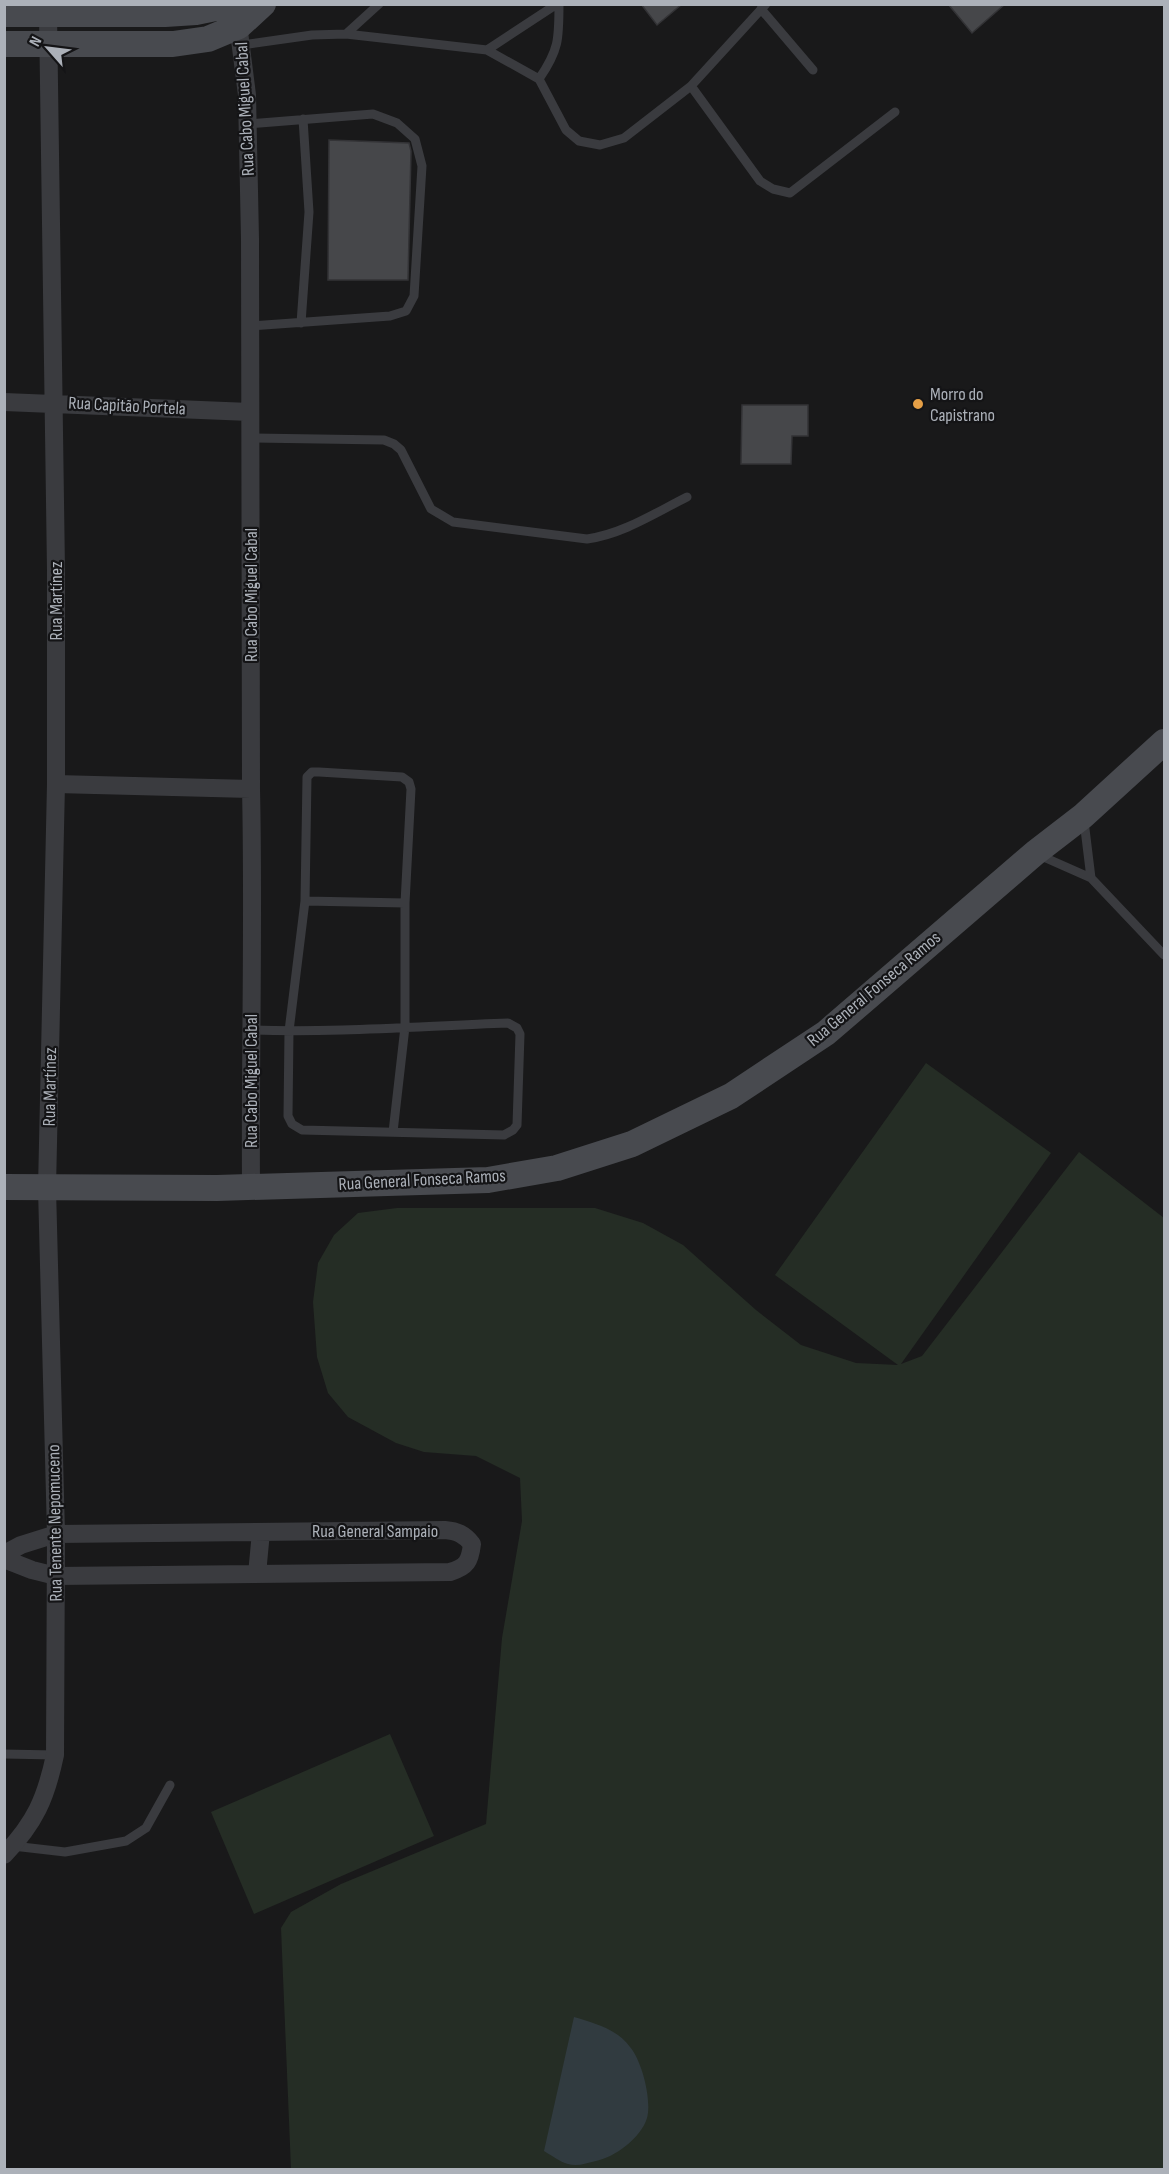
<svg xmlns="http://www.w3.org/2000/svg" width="1169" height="2174" font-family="'Sofia Sans Condensed',sans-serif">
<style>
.green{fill:#252d25}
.water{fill:#313b40}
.building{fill:#46474a;stroke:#333336;stroke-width:1.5}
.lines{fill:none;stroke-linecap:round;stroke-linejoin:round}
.lane{stroke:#3a3b3f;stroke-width:9}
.street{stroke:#3a3b3f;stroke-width:18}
.secondary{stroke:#484a4f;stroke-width:26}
.poi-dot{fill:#e59f46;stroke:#141416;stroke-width:2}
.labels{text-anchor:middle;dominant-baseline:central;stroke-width:4.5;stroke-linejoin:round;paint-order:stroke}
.street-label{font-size:18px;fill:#acb1b9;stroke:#141416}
.poi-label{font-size:18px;fill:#acb1b9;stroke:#141416;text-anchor:start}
</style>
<rect width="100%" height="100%" fill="#19191a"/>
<path class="green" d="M 926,1063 L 1051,1153 L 901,1364 L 922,1356 L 1079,1152 L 1164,1218 L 1164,2169 L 291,2169 L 281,1928 L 291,1912 L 341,1884 L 486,1824 L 502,1638 L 522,1521 L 520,1478 L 476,1456 L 424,1452 L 396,1443 L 348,1417 L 328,1393 L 317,1357 L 313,1302 L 318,1263 L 334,1235 L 358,1213 L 397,1208 L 595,1208 L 643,1223 L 683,1245 L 756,1310 L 801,1345 L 856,1363 L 898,1365 L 775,1275 Z
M 390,1734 L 434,1836 L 254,1914 L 211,1812 Z"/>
<path class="water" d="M 574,2017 C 594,2023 617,2029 630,2047 C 642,2061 652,2100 647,2118 C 641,2138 615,2157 596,2161 C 587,2163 577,2167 568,2164 C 560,2162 551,2155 544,2151 Z"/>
<path class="building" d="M 641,4 L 682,4 L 657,25 Z
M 948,4 L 1005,4 L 972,33 Z
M 329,140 L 409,143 L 411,151 L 408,280 L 328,280 Z
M 742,405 L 808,405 L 808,436 L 792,436 L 791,464 L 741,464 Z"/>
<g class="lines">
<path class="lane" d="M 761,9 L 813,70
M 346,34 L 379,4
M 242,45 L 312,35 L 346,34 L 487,50 L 539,79 L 566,130 L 579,141 L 600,145 L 624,138 L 691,86 L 766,4
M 487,50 L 557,4
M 539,79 C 559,50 559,39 559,4
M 691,86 L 760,181 L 773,189 L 790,193 L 895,112
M 248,124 L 373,114 L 397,123 L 415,139 L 422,166 L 414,296 L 406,311 L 390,316 L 250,326
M 301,323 L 309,212 L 303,119
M 251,438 L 384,440 L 394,444 L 401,450 L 431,509 L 453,522 L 587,539 C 623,534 655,513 687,497
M 1084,821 L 1091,878
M 1039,855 L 1091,878 L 1164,955
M 305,901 L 405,903
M 251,1030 C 336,1033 422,1026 508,1023 L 517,1028 L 520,1034 L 517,1125 L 513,1130 L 504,1135 L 302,1130 L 292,1124 L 288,1116 L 289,1031 L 305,901 L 307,777 L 312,772 L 319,772 L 402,777 L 409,782 L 411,789 L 405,903 L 405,1027 L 393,1132
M 4,1754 L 55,1755
M 13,1846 L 65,1852 L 126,1841 L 146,1828 L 170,1785"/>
<path class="street" d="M 237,16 L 247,95 L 250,239 L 251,789 C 254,922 250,1054 251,1186
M 4,402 L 250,412
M 56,784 L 251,789
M 4,1554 L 21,1545 L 56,1534 L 445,1530 C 457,1531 464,1534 472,1544 C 470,1561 467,1567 450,1572 L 56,1576 L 32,1570 L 4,1559
M 257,1574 L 261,1532
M 4,1855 C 35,1823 46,1798 55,1755 L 56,1534 L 47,1188 L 56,784 L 56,571 L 48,14"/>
<path class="secondary" d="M 4,14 L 165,14 L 196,12 L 235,4
M 4,44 L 173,44 L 208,39 L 239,26 L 263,4
M 4,1187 L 217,1188 L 488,1180 L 557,1168 L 632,1144 L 731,1096 L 826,1033 L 1035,853 L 1083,816 L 1164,742"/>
</g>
<circle class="poi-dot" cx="918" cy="404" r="6"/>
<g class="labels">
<g class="street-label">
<text transform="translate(245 109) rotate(-93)">Rua Cabo Miguel Cabal</text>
<text transform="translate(127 406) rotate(3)">Rua Capitão Portela</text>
<text transform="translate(251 595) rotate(-90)">Rua Cabo Miguel Cabal</text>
<text transform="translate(56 601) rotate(-90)">Rua Martínez</text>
<text transform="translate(874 989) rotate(-40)">Rua General Fonseca Ramos</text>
<text transform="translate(251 1081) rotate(-90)">Rua Cabo Miguel Cabal</text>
<text transform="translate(50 1087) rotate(-89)">Rua Martínez</text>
<text transform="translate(422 1180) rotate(-3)">Rua General Fonseca Ramos</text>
<text transform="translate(55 1523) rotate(-91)">Rua Tenente Nepomuceno</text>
<text x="375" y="1531">Rua General Sampaio</text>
</g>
<g class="poi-label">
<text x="930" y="394">Morro do<tspan x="930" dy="21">Capistrano</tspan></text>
</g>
</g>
<rect width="1169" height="2174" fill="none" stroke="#acb1b9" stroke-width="12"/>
<g transform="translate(48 48) rotate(298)" stroke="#141416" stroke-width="4.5" paint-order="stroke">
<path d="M0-4.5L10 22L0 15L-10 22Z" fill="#acb1b9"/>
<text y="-9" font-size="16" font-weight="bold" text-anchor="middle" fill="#acb1b9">N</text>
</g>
</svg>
